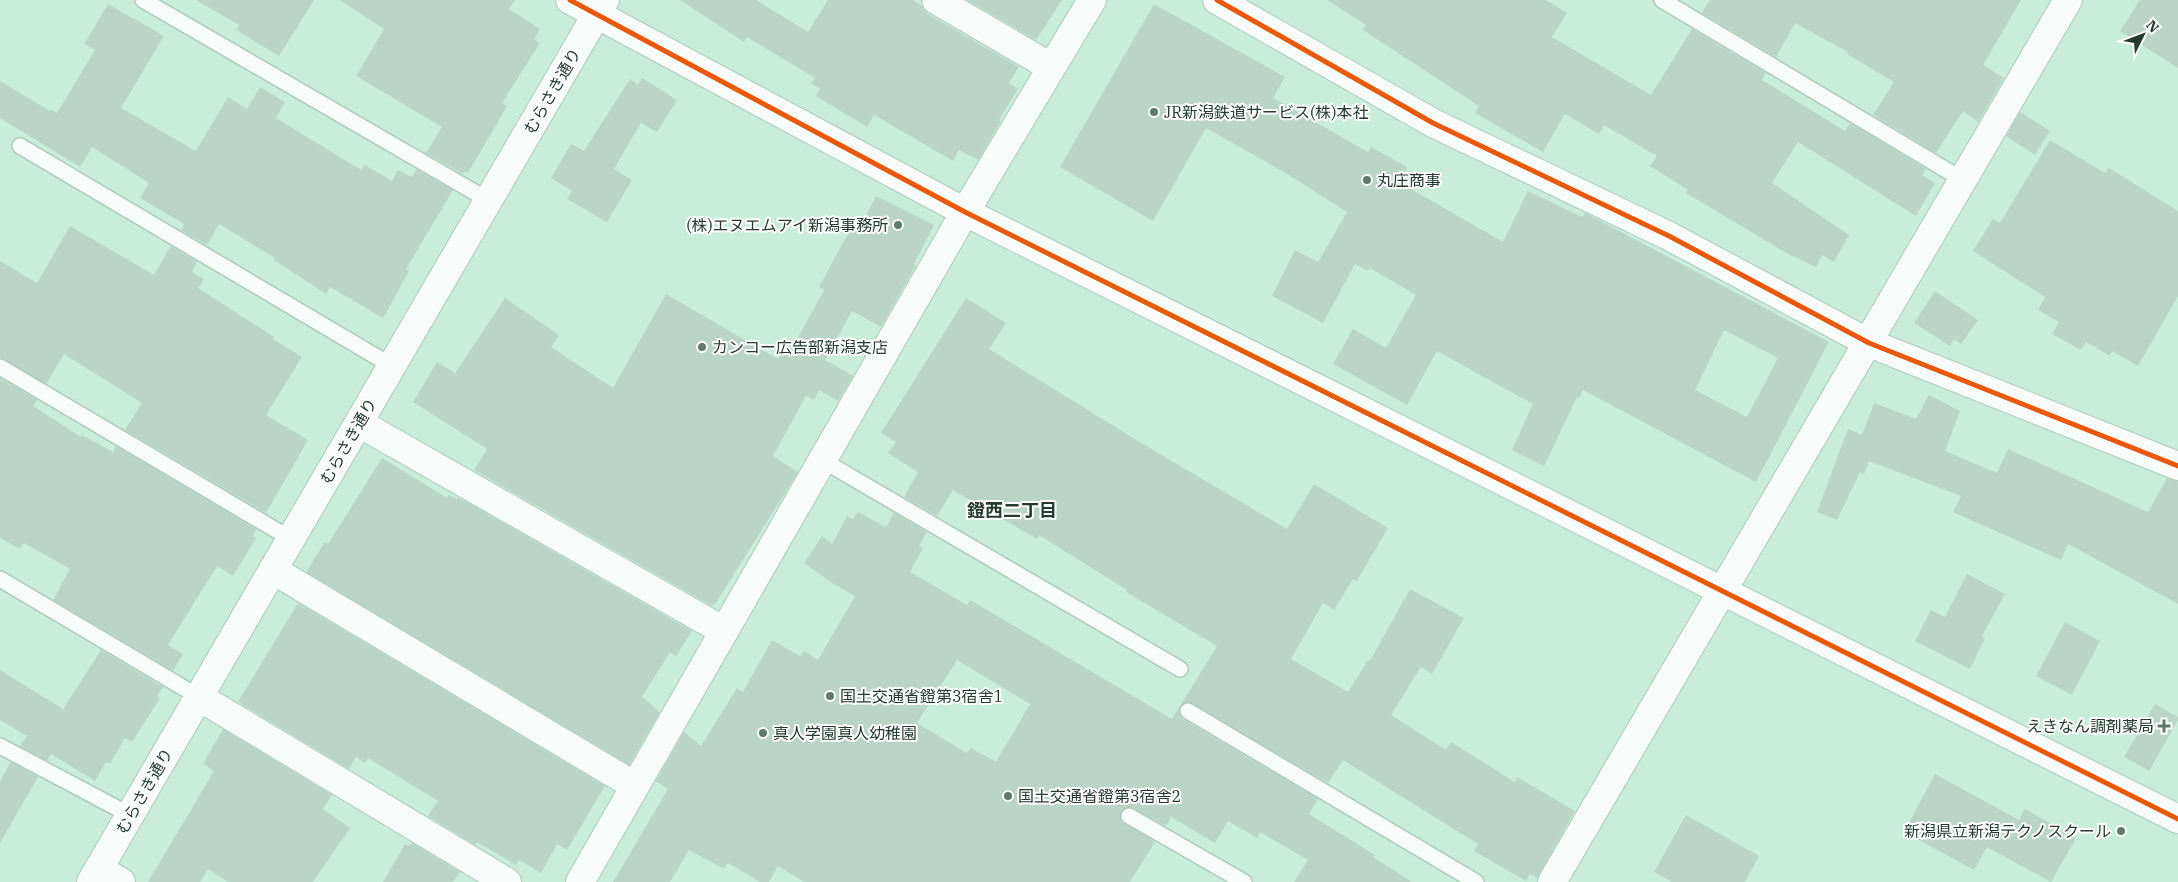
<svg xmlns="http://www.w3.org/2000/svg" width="2178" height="882" font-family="'IBM Plex Serif','Noto Sans JP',serif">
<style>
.building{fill:#bad5c7;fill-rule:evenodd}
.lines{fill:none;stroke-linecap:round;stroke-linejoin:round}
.service-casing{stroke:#adc9ba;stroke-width:18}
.minor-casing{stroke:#adc9ba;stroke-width:30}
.tertiary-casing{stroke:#adc9ba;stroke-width:30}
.service{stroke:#f7fcfa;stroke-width:15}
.minor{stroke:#f7fcfa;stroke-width:28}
.tertiary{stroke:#f7fcfa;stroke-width:28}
.cycleway-casing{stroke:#fff;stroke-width:8}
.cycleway{stroke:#e8590c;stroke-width:5}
.poi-dot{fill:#5d7a6b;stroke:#fff;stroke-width:2}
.labels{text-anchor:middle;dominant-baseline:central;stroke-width:4;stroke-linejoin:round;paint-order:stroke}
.street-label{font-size:16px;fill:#233c2f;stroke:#fff}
.poi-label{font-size:16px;fill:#233c2f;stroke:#fff;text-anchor:start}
.neighbourhood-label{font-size:18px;font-weight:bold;fill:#233c2f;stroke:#fff}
</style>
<rect width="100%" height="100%" fill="#caeddb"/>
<path class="building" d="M 196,0 L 314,0 L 279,56 L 236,30 L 239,25 Z
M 340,0 L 515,0 L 509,9 L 540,29 L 534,39 L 540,43 L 502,103 L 507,106 L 468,173 L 465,171 L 463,174 L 426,153 L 442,127 L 356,76 L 384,29 Z
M 680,0 L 756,0 L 808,32 L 828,0 L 913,0 L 922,6 L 928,14 L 1019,67 L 1009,83 L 1018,89 L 999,120 L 1001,121 L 978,160 L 959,150 L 953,161 L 874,115 L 867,127 L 816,96 L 820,89 L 811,83 L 815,78 L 747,37 L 744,42 Z
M 967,0 L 1062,0 L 1036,40 Z
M 1327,0 L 1546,0 L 1567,13 L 1552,37 L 1651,95 L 1692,29 L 1766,73 L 1762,80 L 1845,131 L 1850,123 L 1926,169 L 1922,175 L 1935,183 L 1916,216 L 1798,142 L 1772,183 L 1849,235 L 1834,262 L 1822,255 L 1816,267 L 1788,254 L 1686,193 L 1688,190 L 1650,166 L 1657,156 L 1604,125 L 1599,134 L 1565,114 L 1543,152 L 1475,113 L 1479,106 L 1363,30 L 1366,25 Z
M 1710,0 L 2021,0 L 1983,65 L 2004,78 L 1978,122 L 1963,111 L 1936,153 L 1873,115 L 1894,82 L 1847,54 L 1848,52 L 1795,23 L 1776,57 L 1702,13 Z
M 2140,0 L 2178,0 L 2178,68 L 2120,31 Z
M 108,4 L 164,36 L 121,108 L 196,151 L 228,97 L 247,109 L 260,87 L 285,102 L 276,118 L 361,170 L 365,165 L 392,181 L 398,170 L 412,177 L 416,169 L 453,190 L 406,269 L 409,271 L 383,318 L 330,287 L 326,294 L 274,260 L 275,258 L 219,224 L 207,245 L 181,230 L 184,224 L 140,198 L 149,183 L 92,147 L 80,167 L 0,118 L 0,81 L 50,111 L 51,109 L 57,113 L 95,50 L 84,44 Z
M 1154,4 L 1285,77 L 1273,98 L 1368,152 L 1371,147 L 1407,167 L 1399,182 L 1503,242 L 1528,191 L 1582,217 L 1585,213 L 1593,217 L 1829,342 L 1756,482 L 1583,390 L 1579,398 L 1577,397 L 1544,466 L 1512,450 L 1533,404 L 1437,351 L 1407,405 L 1333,364 L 1353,329 L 1386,348 L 1416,295 L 1370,268 L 1368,271 L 1355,264 L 1323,323 L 1272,296 L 1295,250 L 1318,262 L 1347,212 L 1289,175 L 1206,128 L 1153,221 L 1060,167 ZM 1724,330 L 1778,358 L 1747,417 L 1695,390 Z
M 642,78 L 677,100 L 657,132 L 641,123 L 614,169 L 632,180 L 607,222 L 567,199 L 572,191 L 551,178 L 571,144 L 584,151 L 630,79 L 638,85 Z
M 2020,112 L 2050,131 L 2035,155 L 2006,136 Z
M 2050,140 L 2105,173 L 2109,168 L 2178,211 L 2178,296 L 2138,366 L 2112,351 L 2110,356 L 2086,342 L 2081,350 L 2052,334 L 2059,322 L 2038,310 L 2045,297 L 1973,251 L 1993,219 L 2000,223 Z
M 876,196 L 934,225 L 914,264 L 916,265 L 881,327 L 852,311 L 825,360 L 853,376 L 838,401 L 819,390 L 814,400 L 806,396 L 773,456 L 798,472 L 716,603 L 712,606 L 474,470 L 487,449 L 413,402 L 437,362 L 455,373 L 505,298 L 559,335 L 551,347 L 613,388 L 666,294 L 778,359 L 789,340 L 795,343 L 824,290 L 819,287 L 852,226 L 859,230 Z
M 70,226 L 154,275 L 171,246 L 197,262 L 192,272 L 204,279 L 198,288 L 274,337 L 273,339 L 302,357 L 266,415 L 308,440 L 266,513 L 125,430 L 142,403 L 64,354 L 46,384 L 0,358 L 0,261 L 37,283 Z
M 1935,291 L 1978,320 L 1961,344 L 1954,339 L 1950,346 L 1914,323 Z
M 966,298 L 1006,323 L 989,349 L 1143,444 L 1287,529 L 1314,484 L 1388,528 L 1357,581 L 1353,579 L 1334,610 L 1323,603 L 1291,659 L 1348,692 L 1368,660 L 1370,661 L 1410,589 L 1464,618 L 1432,674 L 1421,667 L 1391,715 L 1446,750 L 1451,742 L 1515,782 L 1517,777 L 1575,811 L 1537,878 L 1530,874 L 1526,881 L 1474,851 L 1478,844 L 1343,760 L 1328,783 L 1188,702 L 1180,707 L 1180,715 L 1183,719 L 1318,799 L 1309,814 L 1375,855 L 1373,857 L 1412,882 L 1294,882 L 1308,860 L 1260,832 L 1257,838 L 1228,821 L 1215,843 L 1171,817 L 1166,826 L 1129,807 L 1121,811 L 1121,821 L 1155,842 L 1130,882 L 804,882 L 778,866 L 769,882 L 760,882 L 728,863 L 724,869 L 689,850 L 670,882 L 613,882 L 668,789 L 656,781 L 684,732 L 701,746 L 737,688 L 743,692 L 772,640 L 800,656 L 804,651 L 818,660 L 855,596 L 835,585 L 804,563 L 822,536 L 832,544 L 847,516 L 853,519 L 858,512 L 886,527 L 894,513 L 927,532 L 919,546 L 923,548 L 910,572 L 967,605 L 970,600 L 1172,719 L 1217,646 L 1126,592 L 1127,590 L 1039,535 L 1037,539 L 953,490 L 937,516 L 904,497 L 918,472 L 888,453 L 896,442 L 881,433 ZM 957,660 L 1030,704 L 996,762 L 971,748 L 967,753 L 917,723 Z
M 0,378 L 37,400 L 33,406 L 81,437 L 82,435 L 113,452 L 116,446 L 256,529 L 253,536 L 256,538 L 233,576 L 217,566 L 168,645 L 183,654 L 173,671 L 53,600 L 70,569 L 24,543 L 20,549 L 0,538 Z
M 1929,395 L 1960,411 L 1945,451 L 1997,473 L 2008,449 L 2148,512 L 2167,478 L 2178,481 L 2178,604 L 2068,544 L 2061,560 L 1953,512 L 1961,496 L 1869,461 L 1864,474 L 1860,472 L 1837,520 L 1817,512 L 1848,429 L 1862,435 L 1874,403 L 1916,419 Z
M 382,458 L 447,498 L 449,495 L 457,499 L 458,497 L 692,631 L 676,656 L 670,652 L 642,697 L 660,712 L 629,765 L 306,572 L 325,542 L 328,544 Z
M 1967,574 L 2005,594 L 1982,636 L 1985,638 L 1970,669 L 1915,641 L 1931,610 L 1945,617 Z
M 298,603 L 605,786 L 567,850 L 557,844 L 541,873 L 519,860 L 516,865 L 477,842 L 475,845 L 428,816 L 438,801 L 368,758 L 365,763 L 356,757 L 349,769 L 238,702 Z
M 2065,622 L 2100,641 L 2072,695 L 2036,676 Z
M 101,650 L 163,687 L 157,696 L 160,698 L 132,742 L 125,738 L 110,764 L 106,762 L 95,781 L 51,754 L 47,761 L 20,746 L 27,736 L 0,720 L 0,670 L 63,709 Z
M 2155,704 L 2178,717 L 2178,720 L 2149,771 L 2124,757 Z
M 223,729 L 332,795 L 323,809 L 350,828 L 313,882 L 228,882 L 208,869 L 200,882 L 148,882 L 214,771 L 203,764 Z
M 11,762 L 38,777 L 0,843 L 0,781 Z
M 1935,774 L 2019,820 L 2025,809 L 2076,838 L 2051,882 L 1987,847 L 1974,870 L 1904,832 Z
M 1686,815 L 1759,856 L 1745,882 L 1672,882 L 1654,872 Z
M 412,843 L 460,872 L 453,882 L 383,882 L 405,844 L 409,846 Z"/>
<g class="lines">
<defs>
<path id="service" d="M 143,0 L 488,200
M 1662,0 L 1963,180
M 20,146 L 392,366
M 0,367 L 291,539
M 822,460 L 1180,669
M 0,579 L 199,697
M 1188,711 L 1476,882
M 0,746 L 130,815
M 1129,816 L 1244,882"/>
<path id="minor" d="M 570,0 L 965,212 L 2178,819
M 936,0 L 1051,67
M 1217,0 L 1433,123 L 1669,236 L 1869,343 L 2178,466
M 359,423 L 724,631
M 273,570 L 635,786
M 199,697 L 507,882
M 99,869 L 121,882
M 580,882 L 965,212 L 1092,0
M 1552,882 L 2068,0"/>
<path id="tertiary" d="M 91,882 L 605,0"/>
</defs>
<use href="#service" class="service-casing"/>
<use href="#minor" class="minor-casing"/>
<use href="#tertiary" class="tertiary-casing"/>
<use href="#service" class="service"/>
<use href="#minor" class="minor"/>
<use href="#tertiary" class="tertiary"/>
<defs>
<path id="cycleway" d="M 570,0 L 965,212 L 2178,819
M 1217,0 L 1433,123 L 1669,236 L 1869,343 L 2178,466"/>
</defs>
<use href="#cycleway" class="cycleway-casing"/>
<use href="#cycleway" class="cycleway"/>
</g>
<g class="poi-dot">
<circle cx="1154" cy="112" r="5"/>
<circle cx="1367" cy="180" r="5"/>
<circle cx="898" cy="225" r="5"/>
<circle cx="702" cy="347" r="5"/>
<circle cx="830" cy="696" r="5"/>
<path d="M2161.5 718.5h5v5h5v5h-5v5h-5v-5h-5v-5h5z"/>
<circle cx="763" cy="733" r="5"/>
<circle cx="1008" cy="796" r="5"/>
<circle cx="2121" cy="831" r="5"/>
</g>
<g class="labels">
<g class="street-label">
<text transform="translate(552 91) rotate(-60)">むらさき通り</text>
<text transform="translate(348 441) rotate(-60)">むらさき通り</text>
<text transform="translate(144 791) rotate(-60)">むらさき通り</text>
</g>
<g class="poi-label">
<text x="1164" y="112">JR新潟鉄道サービス(株)本社</text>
<text x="1377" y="180">丸庄商事</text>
<text x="888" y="225" text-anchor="end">(株)エヌエムアイ新潟事務所</text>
<text x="712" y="347">カンコー広告部新潟支店</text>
<text x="840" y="696">国土交通省鐙第3宿舎1</text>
<text x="2154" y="726" text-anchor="end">えきなん調剤薬局</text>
<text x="773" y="733">真人学園真人幼稚園</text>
<text x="1018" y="796">国土交通省鐙第3宿舎2</text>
<text x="2111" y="831" text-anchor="end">新潟県立新潟テクノスクール</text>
</g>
<g class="neighbourhood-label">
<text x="1012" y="510">鐙西二丁目</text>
</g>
</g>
<g transform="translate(2143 35) rotate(48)" stroke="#ffffff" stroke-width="4" paint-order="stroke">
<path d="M0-4L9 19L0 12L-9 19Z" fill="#233c2f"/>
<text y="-8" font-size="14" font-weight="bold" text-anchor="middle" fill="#233c2f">N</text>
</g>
</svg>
